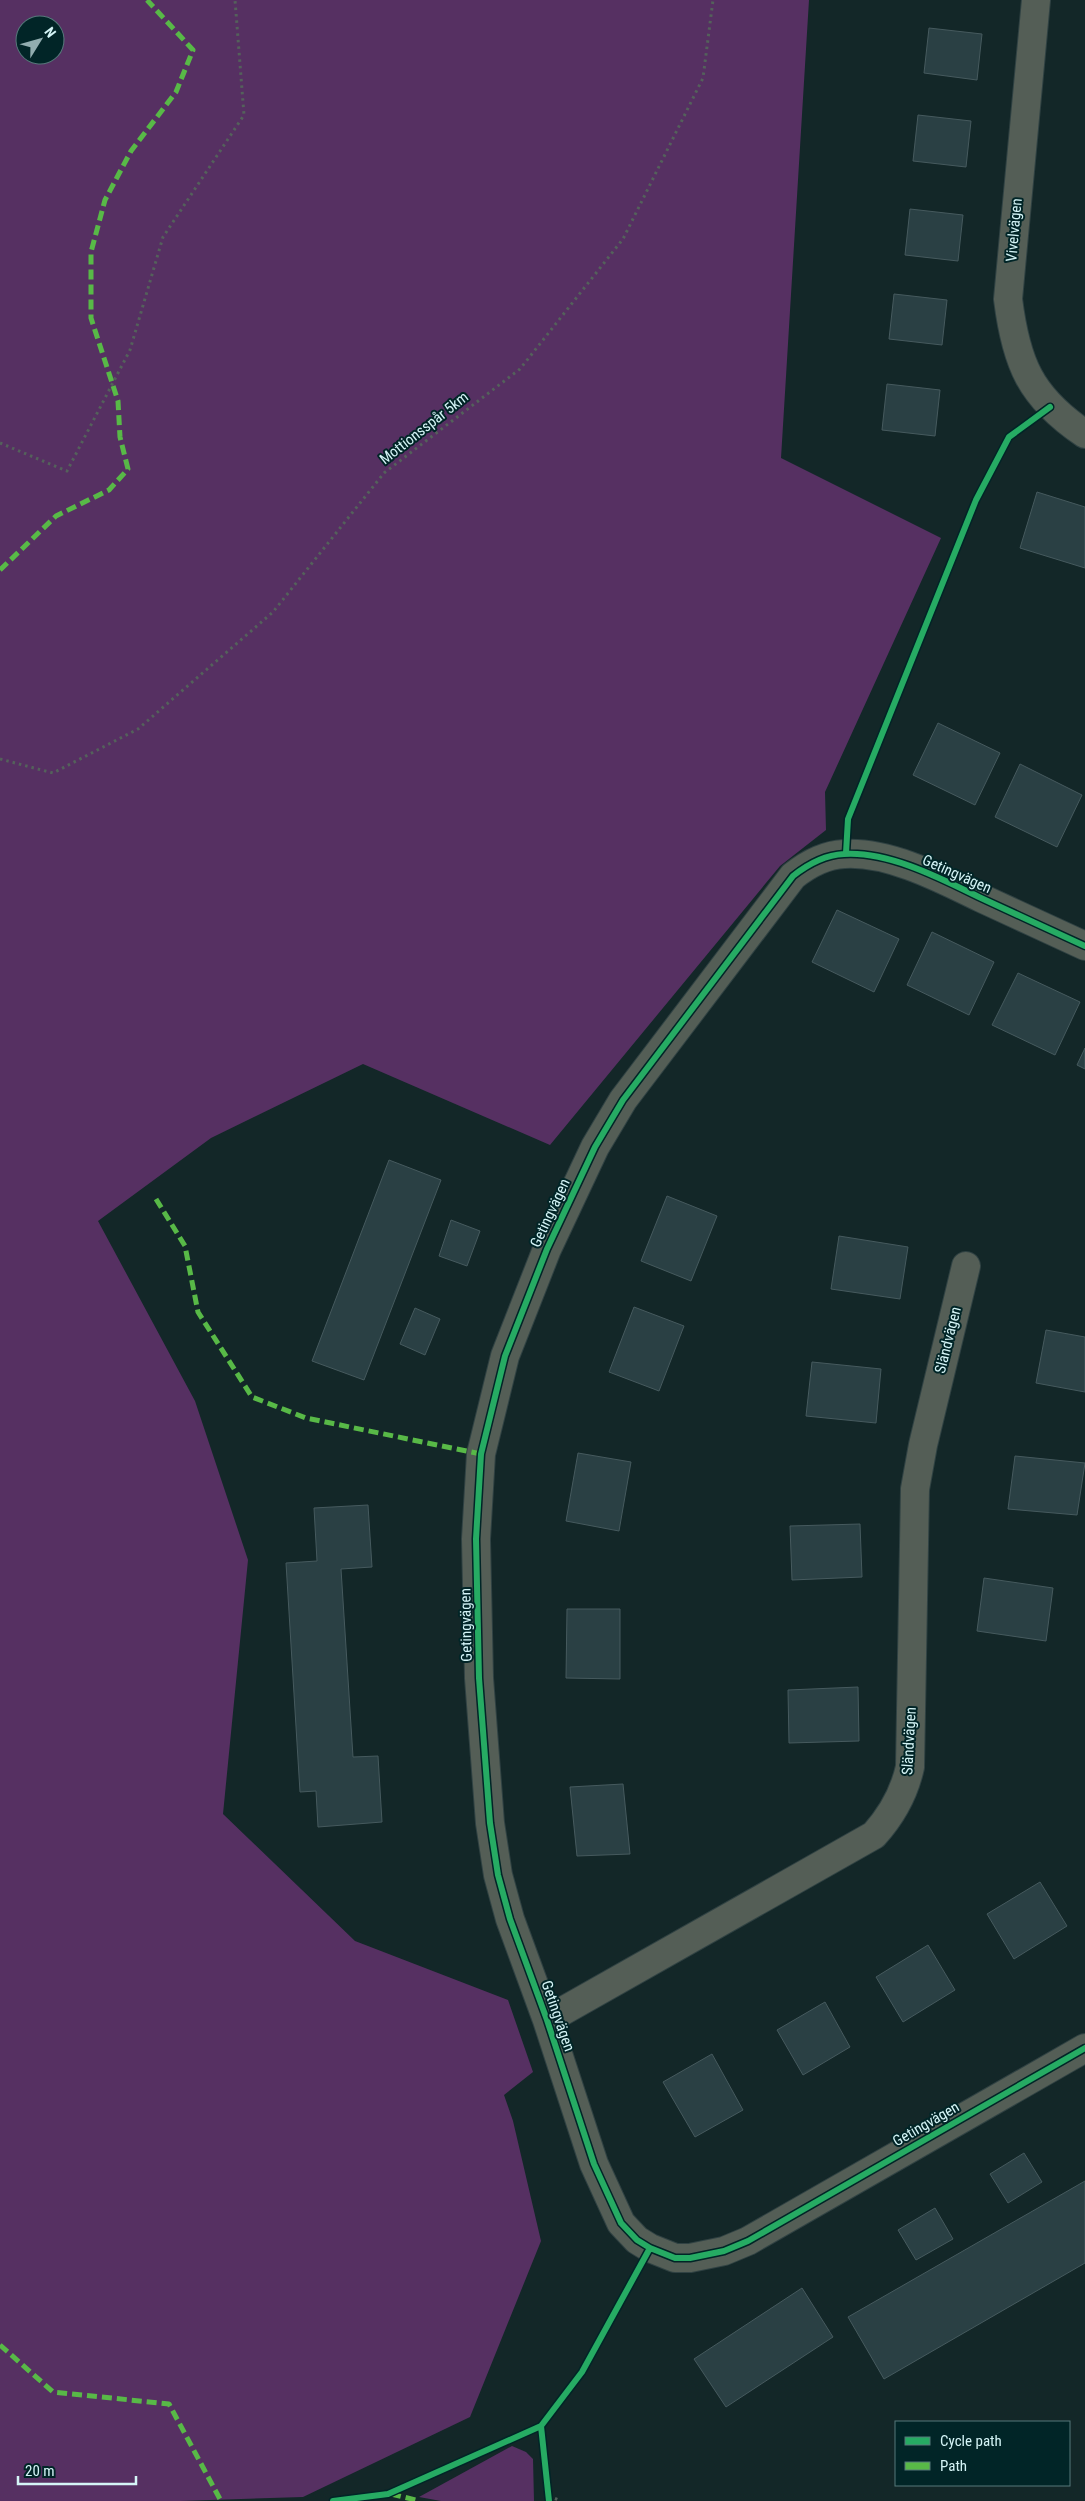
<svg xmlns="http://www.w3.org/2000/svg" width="1085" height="2501" font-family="'Roboto Condensed',sans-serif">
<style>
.green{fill:#563062;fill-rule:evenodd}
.building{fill:#2a4044;stroke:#465a5e}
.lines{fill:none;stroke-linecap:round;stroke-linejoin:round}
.minor-casing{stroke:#304243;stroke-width:30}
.path{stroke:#54615b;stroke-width:3;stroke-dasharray:2.5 4;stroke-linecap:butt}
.minor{stroke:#545e56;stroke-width:28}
.quiet{stroke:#58b947;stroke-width:5;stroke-dasharray:10 5;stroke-linecap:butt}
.cycleway-casing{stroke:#012527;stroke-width:9}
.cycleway{stroke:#26ab63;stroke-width:6}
.labels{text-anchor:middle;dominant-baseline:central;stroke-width:4;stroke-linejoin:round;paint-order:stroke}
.street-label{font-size:15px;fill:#d5f5f7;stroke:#012527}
</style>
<rect width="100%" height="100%" fill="#132728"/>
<path class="green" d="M 0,0 L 809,0 L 781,458 L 941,538 L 825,792 L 826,830 L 780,866 L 550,1145 L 363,1064 L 211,1138 L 98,1221 L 195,1401 L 248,1560 L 223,1814 L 355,1941 L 508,2000 L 533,2072 L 504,2095 L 513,2121 L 541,2241 L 470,2417 L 303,2497 L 181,2501 L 0,2501 ZM 25,25 L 55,25 L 55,55 L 25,55 Z
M 512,2446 L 526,2452 L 533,2459 L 534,2501 L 441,2501 L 419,2497 Z"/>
<path class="building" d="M 929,28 L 982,34 L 977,80 L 924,73 Z
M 918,115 L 971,121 L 966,167 L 913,161 Z
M 910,209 L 963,215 L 958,261 L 905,255 Z
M 894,294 L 947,300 L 942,345 L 889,339 Z
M 887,384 L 940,390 L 935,436 L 882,430 Z
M 1037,492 L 1085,507 L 1085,568 L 1020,548 Z
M 938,723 L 1000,753 L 975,805 L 913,775 Z
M 1020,764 L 1082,795 L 1057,847 L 995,817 Z
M 837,910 L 899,939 L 874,992 L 812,962 Z
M 932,932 L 994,962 L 969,1015 L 907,985 Z
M 1018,973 L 1080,1002 L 1055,1055 L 992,1025 Z
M 1085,1048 L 1085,1069 L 1077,1065 Z
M 389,1160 L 441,1180 L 364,1380 L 312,1361 Z
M 667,1196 L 717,1216 L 691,1281 L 641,1261 Z
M 451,1220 L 480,1231 L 467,1266 L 439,1256 Z
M 839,1236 L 908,1247 L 900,1299 L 831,1289 Z
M 634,1307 L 684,1326 L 659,1391 L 609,1372 Z
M 415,1308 L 440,1319 L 425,1355 L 400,1344 Z
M 1046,1330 L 1085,1337 L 1085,1392 L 1036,1383 Z
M 812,1362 L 881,1369 L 876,1423 L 806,1416 Z
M 578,1453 L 631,1462 L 619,1531 L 566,1521 Z
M 1015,1456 L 1085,1463 L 1077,1515 L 1008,1509 Z
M 368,1505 L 372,1567 L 341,1569 L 353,1757 L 378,1756 L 382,1822 L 318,1827 L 316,1791 L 300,1792 L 286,1563 L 317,1561 L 314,1508 Z
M 860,1524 L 862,1577 L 792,1580 L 790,1526 Z
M 984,1578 L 1053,1588 L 1046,1641 L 977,1631 Z
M 567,1609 L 620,1609 L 620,1679 L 566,1678 Z
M 858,1687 L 859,1741 L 789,1743 L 788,1690 Z
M 623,1784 L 630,1854 L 577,1856 L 570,1787 Z
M 1040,1882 L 1067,1926 L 1014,1959 L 987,1914 Z
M 928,1945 L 955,1990 L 903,2022 L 876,1977 Z
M 825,2002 L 850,2047 L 803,2075 L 777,2030 Z
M 712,2054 L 743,2110 L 695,2137 L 663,2082 Z
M 1024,2153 L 1042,2182 L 1008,2203 L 990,2174 Z
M 1085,2181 L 1085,2263 L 884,2379 L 848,2317 Z
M 935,2208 L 953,2239 L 916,2260 L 898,2230 Z
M 802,2288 L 833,2337 L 726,2407 L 694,2359 Z"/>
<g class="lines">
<defs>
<path id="minor" d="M 1036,0 L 1008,299 C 1016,363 1030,397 1085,434
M 1085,946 C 1050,930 1016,914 981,898 C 942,879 889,851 844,854 C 824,855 808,864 793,876 L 623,1100 L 595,1147 L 547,1249 L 505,1356 L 481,1454 L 476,1539 L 479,1678 L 490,1823 L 498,1875 L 510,1919 L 547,2020 L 594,2164 L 621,2223 L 637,2240 L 650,2248 L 675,2258 L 690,2258 L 724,2251 L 748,2241 L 1085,2048
M 547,2020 L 874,1835 C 892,1815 904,1794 910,1767 L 915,1489 L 923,1445 L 966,1266"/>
</defs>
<use href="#minor" class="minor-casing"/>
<path class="path" d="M 0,443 L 67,471 L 130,350 L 163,237 L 244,115 L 235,0
M 0,759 L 53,773 L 138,729 L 273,612 L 384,473 L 520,369 L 623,239 L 703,78 L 713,0
M 549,2496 L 561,2501"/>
<use href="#minor" class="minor"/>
<path class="quiet" d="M 0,570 L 56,516 L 109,490 L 128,469 L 120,437 L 118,401 L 91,318 L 91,252 L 105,200 L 131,151 L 176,92 L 193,50 L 147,0
M 156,1199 L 185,1246 L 198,1312 L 252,1397 L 306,1418 L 481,1454
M 0,2345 L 53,2392 L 169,2404 L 221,2501
M 391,2494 L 420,2501"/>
<defs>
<path id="cycleway" d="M 846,853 L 848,819 L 976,500 L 1009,437 L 1050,407
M 1085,946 C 1050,930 1016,914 981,898 C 942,879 889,851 844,854 C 824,855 808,864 793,876 L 623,1100 L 595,1147 L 547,1249 L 505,1356 L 481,1454 L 476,1539 L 479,1678 L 490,1823 L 498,1875 L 510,1919 L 547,2020 L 594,2164 L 621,2223 L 637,2240 L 650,2248 L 675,2258 L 690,2258 L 724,2251 L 748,2241 L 1085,2048
M 541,2426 L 549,2501
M 333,2501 L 388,2494 L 541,2426 L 582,2372 L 650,2248"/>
</defs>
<use href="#cycleway" class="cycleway-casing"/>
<use href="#cycleway" class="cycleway"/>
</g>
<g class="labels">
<g class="street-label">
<text transform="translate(1014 230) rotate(-85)">Vivelvägen</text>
<text transform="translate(424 428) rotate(-38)">Mottionsspår 5km</text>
<text transform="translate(957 874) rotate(24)">Getingvägen</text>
<text transform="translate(550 1213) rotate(-65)">Getingvägen</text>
<text transform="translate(948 1340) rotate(-76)">Sländvägen</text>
<text transform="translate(466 1625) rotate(-91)">Getingvägen</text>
<text transform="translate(909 1741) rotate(-87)">Sländvägen</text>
<text transform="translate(558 2016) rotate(71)">Getingvägen</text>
<text transform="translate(926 2124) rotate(-30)">Getingvägen</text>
</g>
</g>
<rect x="895" y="2421" width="175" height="65" fill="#012527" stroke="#56787a"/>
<rect x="905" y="2437" width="25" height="8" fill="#26ab63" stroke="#56787a"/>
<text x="940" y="2446" font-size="15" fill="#d5f5f7">Cycle path</text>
<rect x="905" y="2462" width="25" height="8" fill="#58b947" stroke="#56787a"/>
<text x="940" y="2471" font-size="15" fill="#d5f5f7">Path</text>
<g transform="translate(40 40) rotate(53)"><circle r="24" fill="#012527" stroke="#56787a"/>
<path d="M0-4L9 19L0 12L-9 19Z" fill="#91adaf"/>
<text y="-8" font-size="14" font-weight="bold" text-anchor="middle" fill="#d5f5f7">N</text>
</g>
<path d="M18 2476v8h118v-8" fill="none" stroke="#d5f5f7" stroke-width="2.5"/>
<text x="25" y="2476" font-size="15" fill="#d5f5f7" stroke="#012527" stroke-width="4" paint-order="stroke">20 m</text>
</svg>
